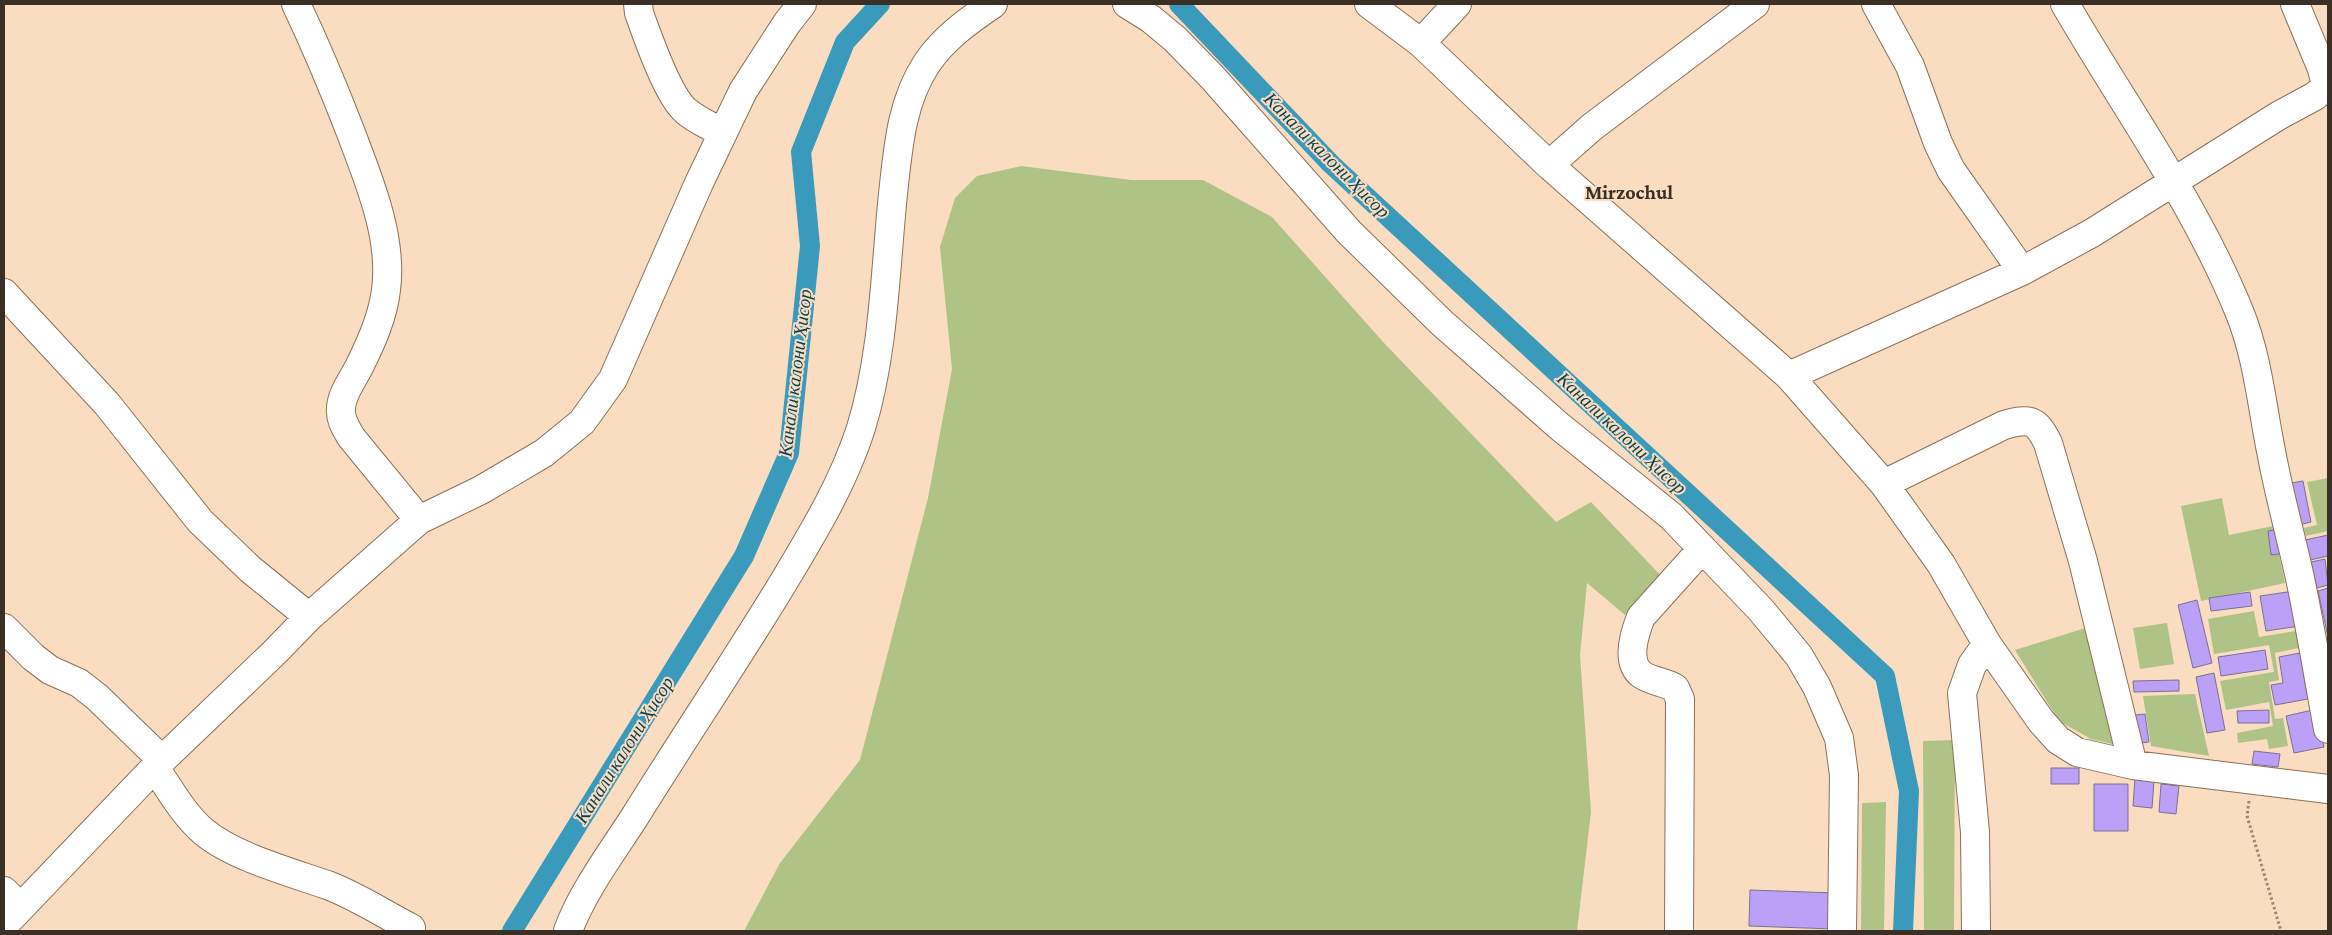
<svg xmlns="http://www.w3.org/2000/svg" width="2332" height="935" font-family="'Crimson Pro',serif">
<style>
.green{fill:#aec385}
.lines{fill:none;stroke-linecap:round;stroke-linejoin:round}
.canal{stroke:#3a9abc;stroke-width:20}
.building{fill:#bba0f8;stroke:#797190}
.minor-casing{stroke:#8a7157;stroke-width:30}
.path{stroke:#9c8874;stroke-width:3;stroke-dasharray:2.5 2.5;stroke-linecap:butt}
.minor{stroke:#fff;stroke-width:28}
.labels{text-anchor:middle;dominant-baseline:central;stroke-width:4;stroke-linejoin:round;paint-order:stroke}
.water-label{font-size:19px;font-style:italic;fill:#043e51;stroke:#faddc1}
.quarter-label{font-size:20px;font-weight:bold;fill:#3a2f24;stroke:#faddc1}
</style>
<rect width="100%" height="100%" fill="#faddc1"/>
<path class="green" d="M 1021,166 L 1131,180 L 1203,180 L 1272,217 L 1384,343 L 1556,522 L 1591,502 L 1664,579 L 1625,615 L 1587,583 L 1580,655 L 1591,812 L 1577,931 L 744,931 L 780,863 L 860,760 L 928,498 L 952,369 L 940,247 L 955,198 L 977,176 Z
M 2328,478 L 2328,531 L 2306,536 L 2304,528 L 2317,525 L 2307,482 Z
M 2222,498 L 2229,535 L 2273,526 L 2285,583 L 2201,601 L 2181,506 Z
M 2254,611 L 2259,637 L 2296,631 L 2299,648 L 2275,653 L 2279,680 L 2269,682 L 2275,719 L 2283,718 L 2288,746 L 2269,749 L 2267,739 L 2238,743 L 2237,733 L 2273,726 L 2269,702 L 2226,710 L 2220,681 L 2274,672 L 2269,645 L 2214,654 L 2208,619 Z
M 2167,623 L 2174,664 L 2140,669 L 2133,628 Z
M 2095,625 L 2121,746 L 2091,739 L 2059,721 L 2015,650 Z
M 2195,694 L 2209,756 L 2151,746 L 2143,696 Z
M 1955,740 L 1954,931 L 1924,931 L 1923,741 Z
M 1886,802 L 1884,931 L 1861,931 L 1862,803 Z"/>
<g class="lines">
<path class="canal" d="M 1179,4 L 1331,164 L 1885,676 L 1909,791 L 1903,931
M 512,931 L 744,556 L 789,453 L 810,246 L 801,152 L 845,42 L 880,4"/>
</g>
<path class="building" d="M 2303,481 L 2311,522 L 2299,525 L 2291,483 Z
M 2283,529 L 2286,553 L 2271,555 L 2268,531 Z
M 2328,535 L 2328,556 L 2310,560 L 2305,540 Z
M 2325,559 L 2328,585 L 2317,588 L 2311,562 Z
M 2328,588 L 2328,637 L 2318,591 Z
M 2294,591 L 2300,626 L 2266,631 L 2260,596 Z
M 2250,592 L 2252,606 L 2211,611 L 2209,598 Z
M 2197,600 L 2212,663 L 2193,668 L 2178,605 Z
M 2265,650 L 2268,669 L 2221,676 L 2218,657 Z
M 2300,653 L 2308,699 L 2275,705 L 2271,685 L 2283,683 L 2279,657 Z
M 2214,673 L 2225,730 L 2207,733 L 2196,677 Z
M 2179,680 L 2179,691 L 2134,692 L 2133,681 Z
M 2317,709 L 2324,747 L 2294,753 L 2286,716 Z
M 2269,710 L 2269,723 L 2238,723 L 2237,711 Z
M 2145,714 L 2149,742 L 2139,743 L 2135,715 Z
M 2254,751 L 2280,754 L 2278,767 L 2252,764 Z
M 2051,768 L 2079,768 L 2079,784 L 2051,784 Z
M 2135,778 L 2154,780 L 2152,808 L 2133,806 Z
M 2094,784 L 2128,784 L 2128,831 L 2094,831 Z
M 2161,784 L 2179,786 L 2176,814 L 2159,812 Z
M 1750,890 L 1835,893 L 1833,929 L 1749,926 Z"/>
<g class="lines">
<defs>
<path id="minor" d="M 296,4 C 316,46 334,89 351,133 C 369,181 393,237 386,290 C 383,316 372,341 360,365 C 354,378 341,394 341,409 C 340,420 346,428 351,437 L 419,520
M 638,4 L 639,13 C 648,38 668,96 686,111 C 696,120 711,126 723,133
M 1127,4 L 1151,19 L 1175,39 L 1213,78 L 1349,232 L 1442,323 L 1559,426 L 1671,516 L 1761,610 L 1799,656 L 1817,687 L 1839,738 L 1844,775 L 1842,931
M 1369,4 L 1421,43 L 1549,165 L 1789,376 L 1884,484 L 1941,564 L 1987,644 L 2041,721 L 2058,740 L 2077,752 L 2133,765 L 2328,789
M 1876,4 L 1910,66 L 1938,143 L 1951,170 L 2022,271
M 2065,4 C 2124,106 2194,201 2239,311 C 2258,357 2262,408 2272,456 C 2280,499 2292,540 2301,583 C 2311,631 2319,680 2328,729
M 1421,43 L 1457,4
M 1549,165 L 1592,127 L 1755,4
M 4,293 L 107,404 L 200,521 L 250,569 L 309,617
M 1789,376 L 2022,271 L 2092,233 L 2278,116 L 2315,96 L 2323,89 L 2325,81 L 2322,69 L 2295,4
M 1884,484 L 2004,425 C 2030,418 2036,419 2048,443 L 2083,561 L 2133,765
M 4,628 L 33,657 L 50,670 L 79,683 L 97,697 L 162,760
M 156,769 C 170,790 184,815 204,832 C 234,857 293,873 330,886 C 358,897 384,914 411,928
M 4,891 L 20,907
M 4,925 L 162,760 L 274,653 L 309,617 L 419,520 L 481,490 L 544,453 L 582,422 L 613,379 L 699,183 L 743,91 L 787,23 L 802,4
M 568,931 C 581,894 612,852 634,818 C 683,739 735,662 783,583 C 813,533 843,484 861,428 C 884,353 885,272 893,194 C 898,149 901,102 927,63 C 944,38 968,21 993,4
M 1679,931 L 1680,699 L 1675,688 C 1665,682 1650,681 1641,674 C 1625,661 1635,632 1641,617 L 1702,549
M 1976,931 L 1975,832 L 1962,693 L 1972,665 L 1987,644"/>
</defs>
<use href="#minor" class="minor-casing"/>
<path class="path" d="M 2249,801 L 2247,816 L 2281,931"/>
<use href="#minor" class="minor"/>
</g>
<g class="labels">
<g class="water-label">
<text transform="translate(1327 155) rotate(45)">Канали калони Ҳисор</text>
<text transform="translate(795 373) rotate(-83)">Канали калони Ҳисор</text>
<text transform="translate(1622 433) rotate(43)">Канали калони Ҳисор</text>
<text transform="translate(624 750) rotate(-58)">Канали калони Ҳисор</text>
</g>
<g class="quarter-label">
<text x="1629" y="192">Mirzochul</text>
</g>
</g>
<rect width="2332" height="935" fill="none" stroke="#3a2f24" stroke-width="10"/>
</svg>
